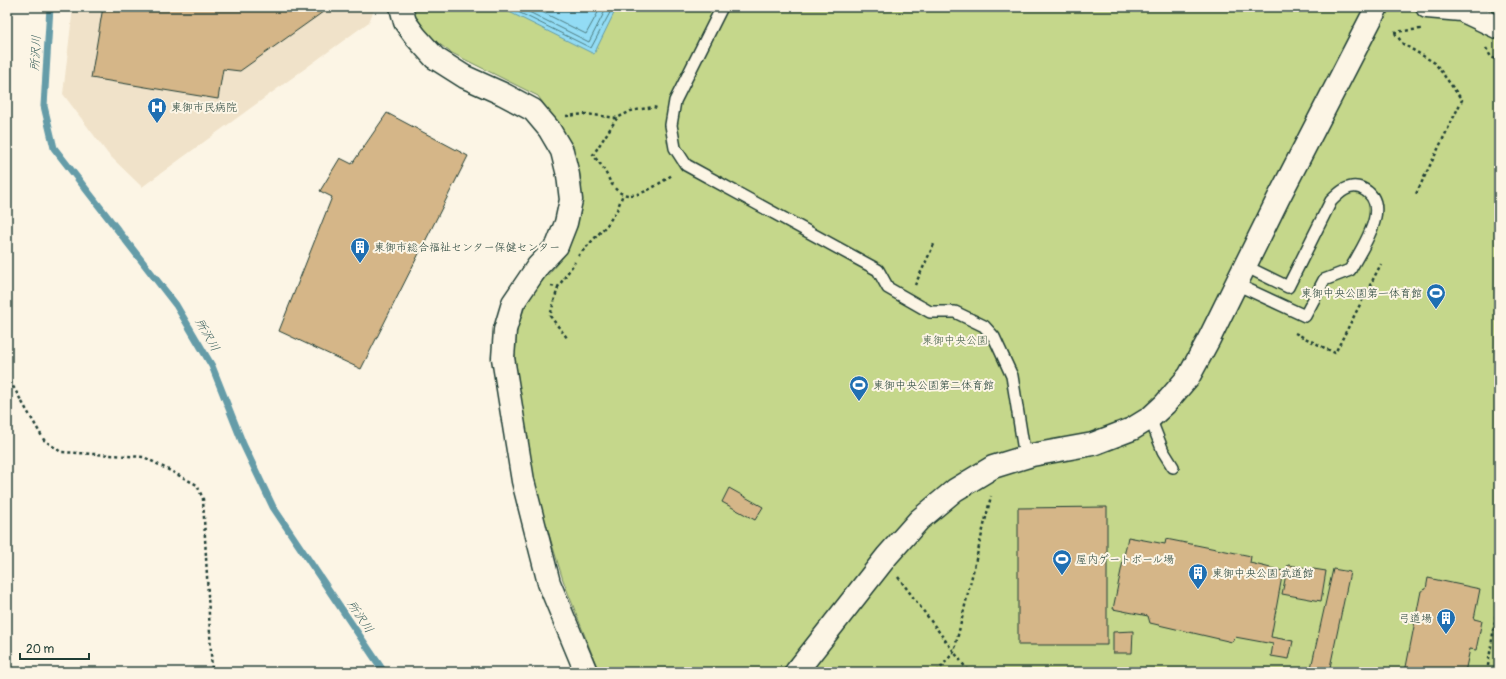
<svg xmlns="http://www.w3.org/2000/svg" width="1506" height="679" font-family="Pangolin,'Klee One',sans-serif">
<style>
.built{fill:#f0e2c9}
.green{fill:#c5d78b;stroke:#728a60}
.water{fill:#93dcf5;stroke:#659ca8}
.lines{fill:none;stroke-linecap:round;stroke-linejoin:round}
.shore{stroke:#4d7d81;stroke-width:1}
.stream{stroke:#659ca8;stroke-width:7}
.building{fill:#d5b688;stroke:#1f3d34}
.service-casing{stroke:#1f3d34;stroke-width:14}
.tertiary-casing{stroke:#1f3d34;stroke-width:25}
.path{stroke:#1f3d34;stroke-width:2.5;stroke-dasharray:3 3;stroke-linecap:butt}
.service{stroke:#fcf5e5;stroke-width:11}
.tertiary{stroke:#fcf5e5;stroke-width:22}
.labels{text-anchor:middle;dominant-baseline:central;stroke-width:4;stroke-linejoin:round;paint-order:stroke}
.poi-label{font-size:11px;fill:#1f3d34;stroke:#fcf5e5;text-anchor:start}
.park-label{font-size:11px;fill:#405c45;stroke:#fcf5e5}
.water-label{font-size:12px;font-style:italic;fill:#365d5b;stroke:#fcf5e5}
</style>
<rect width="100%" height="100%" fill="#fcf5e5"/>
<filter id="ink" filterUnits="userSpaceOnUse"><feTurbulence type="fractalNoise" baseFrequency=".025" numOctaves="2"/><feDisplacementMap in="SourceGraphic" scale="8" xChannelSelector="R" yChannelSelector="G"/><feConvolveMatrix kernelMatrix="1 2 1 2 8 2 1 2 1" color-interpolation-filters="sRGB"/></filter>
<g filter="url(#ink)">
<path class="built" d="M 73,7 L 375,7 L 369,22 L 142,187 L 108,154 L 63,94 Z"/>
<path class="green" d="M 411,7 L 1384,7 L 1390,10 L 1392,7 L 1499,7 L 1499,672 L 599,672 L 563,580 L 530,472 L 515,356 L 517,329 L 528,298 L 564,256 L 577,226 L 582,183 L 572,145 L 538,96 L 450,52 L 424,32 Z"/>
<path class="water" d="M 499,7 L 617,7 L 594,54 Z"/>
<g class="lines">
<path class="shore" d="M 508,7 L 591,48 L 613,7
M 519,7 L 589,42 L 607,7
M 532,7 L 586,34 L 601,7"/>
<path class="stream" d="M 50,7 L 44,106 L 54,148 L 176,305 L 212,366 L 243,444 L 273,507 L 384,672"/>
</g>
<path class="building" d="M 103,7 L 330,7 L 240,71 L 223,69 L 218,99 L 91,78 Z
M 387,113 L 468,156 L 361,369 L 279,331 L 332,197 L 320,191 L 340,158 L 352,164 Z
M 729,488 L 763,507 L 755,520 L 722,502 Z
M 1107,507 L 1107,645 L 1018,645 L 1018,508 Z
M 1128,537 L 1165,544 L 1166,539 L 1251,556 L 1250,563 L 1283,571 L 1271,637 L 1293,641 L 1289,659 L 1271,656 L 1273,644 L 1235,637 L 1232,642 L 1150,623 L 1148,616 L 1113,609 Z
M 1288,565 L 1326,571 L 1321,601 L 1282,594 Z
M 1333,569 L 1350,572 L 1329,672 L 1311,668 Z
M 1428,578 L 1480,589 L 1474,619 L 1482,621 L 1476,650 L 1470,649 L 1465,672 L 1405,672 L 1421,591 L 1426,589 Z
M 1133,631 L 1132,653 L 1113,653 L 1113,632 Z"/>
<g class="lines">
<defs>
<path id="service" d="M 722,7 L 675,101 L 671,125 L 675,148 L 686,165 L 878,270 L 888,288 L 930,312 L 955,312 L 984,326 L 994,337 L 1012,376 L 1025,457
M 1236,284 L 1305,316 L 1324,280 L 1350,270 C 1361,249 1395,203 1361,188 C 1349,183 1339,193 1331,201 L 1288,287 L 1245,266
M 1150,418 L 1163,451 L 1173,467"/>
<path id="tertiary" d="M 401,7 L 405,22 L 416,37 L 435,58 L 465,77 L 503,94 L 533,110 L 549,129 L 562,151 L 568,175 L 571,200 L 566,223 L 557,246 L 538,266 L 513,303 L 505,330 L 503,358 L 523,481 L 549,583 L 586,672
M 1427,7 L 1461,10 L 1499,28
M 796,672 L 887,556 L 919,520 L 955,490 L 993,467 L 1032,455 L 1093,444 L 1132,429 L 1150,418 L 1165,404 L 1189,376 L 1209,339 L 1278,199 L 1377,7"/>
</defs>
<use href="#service" class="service-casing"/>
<use href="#tertiary" class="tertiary-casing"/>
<path class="path" d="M 1394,32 L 1421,29
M 1395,33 L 1403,44 L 1435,63 L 1462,100 L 1415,196
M 1486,48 L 1491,57 L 1499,61
M 566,116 L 586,114 L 617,118 L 631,111 L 653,107 L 657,108
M 617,118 L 593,155 C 596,159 600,163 603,168 C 607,174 609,181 614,187 C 629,207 657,185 672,175
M 578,256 L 607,225 L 617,210 L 623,194
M 915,285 L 935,242
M 551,286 L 558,287 L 575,262
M 558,287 L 550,316 L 568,339
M 1295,333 L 1335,353 L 1381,264
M 7,376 L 44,440 L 61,452 L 144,457 L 197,485 L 203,499 L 212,672
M 898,577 L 969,672
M 937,672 L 954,652 L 991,496
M 1487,672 L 1499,595"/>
<use href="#service" class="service"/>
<use href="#tertiary" class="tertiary"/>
</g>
</g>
<defs>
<symbol id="hospital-pin" viewBox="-11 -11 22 30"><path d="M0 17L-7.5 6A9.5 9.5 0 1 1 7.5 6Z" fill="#1f6fb2" stroke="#fcf5e5"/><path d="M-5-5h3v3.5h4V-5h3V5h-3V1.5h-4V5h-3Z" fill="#fff"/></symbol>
<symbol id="building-pin" viewBox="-11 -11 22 30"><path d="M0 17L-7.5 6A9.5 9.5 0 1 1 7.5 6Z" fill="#1f6fb2" stroke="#fcf5e5"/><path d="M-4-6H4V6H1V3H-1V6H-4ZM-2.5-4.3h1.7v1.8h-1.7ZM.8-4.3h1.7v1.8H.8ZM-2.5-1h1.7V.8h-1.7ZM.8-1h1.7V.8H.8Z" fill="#fff"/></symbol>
<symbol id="stadium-pin" viewBox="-11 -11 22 30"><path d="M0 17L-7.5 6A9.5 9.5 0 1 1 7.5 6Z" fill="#1f6fb2" stroke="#fcf5e5"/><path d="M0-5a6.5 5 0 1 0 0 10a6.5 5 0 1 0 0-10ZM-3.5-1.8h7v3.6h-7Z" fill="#fff"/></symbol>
</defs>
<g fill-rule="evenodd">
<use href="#hospital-pin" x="146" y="96" width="22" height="30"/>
<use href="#building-pin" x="349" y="236" width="22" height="30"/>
<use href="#stadium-pin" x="1425" y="282" width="22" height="30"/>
<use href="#stadium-pin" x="848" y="374" width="22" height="30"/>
<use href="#stadium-pin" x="1051" y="548" width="22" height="30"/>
<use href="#building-pin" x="1187" y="562" width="22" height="30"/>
<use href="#building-pin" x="1435" y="607" width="22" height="30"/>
</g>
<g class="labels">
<g class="poi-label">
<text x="171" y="107">東御市民病院</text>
<text x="374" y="247">東御市総合福祉センター保健センター</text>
<text x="1422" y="293" text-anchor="end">東御中央公園第一体育館</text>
<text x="873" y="385">東御中央公園第二体育館</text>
<text x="1076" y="559">屋内ゲートボール場</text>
<text x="1212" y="573">東御中央公園 武道館</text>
<text x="1432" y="618" text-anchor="end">弓道場</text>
</g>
<g class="park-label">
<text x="955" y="340">東御中央公園</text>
</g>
<g class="water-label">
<text transform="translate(36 53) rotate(-87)">所沢川</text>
<text transform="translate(207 335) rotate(60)">所沢川</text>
<text transform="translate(360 617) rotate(56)">所沢川</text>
</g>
</g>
<rect width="1506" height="679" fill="none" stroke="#fcf5e5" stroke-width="24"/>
<rect x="12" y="12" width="1482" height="655" fill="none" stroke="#1f3d34" stroke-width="1.5" filter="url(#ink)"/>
<path d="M20 653v6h69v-6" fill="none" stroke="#1f3d34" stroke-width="2"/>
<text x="26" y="653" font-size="12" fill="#1f3d34" stroke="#fcf5e5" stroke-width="3" paint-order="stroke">20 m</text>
</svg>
